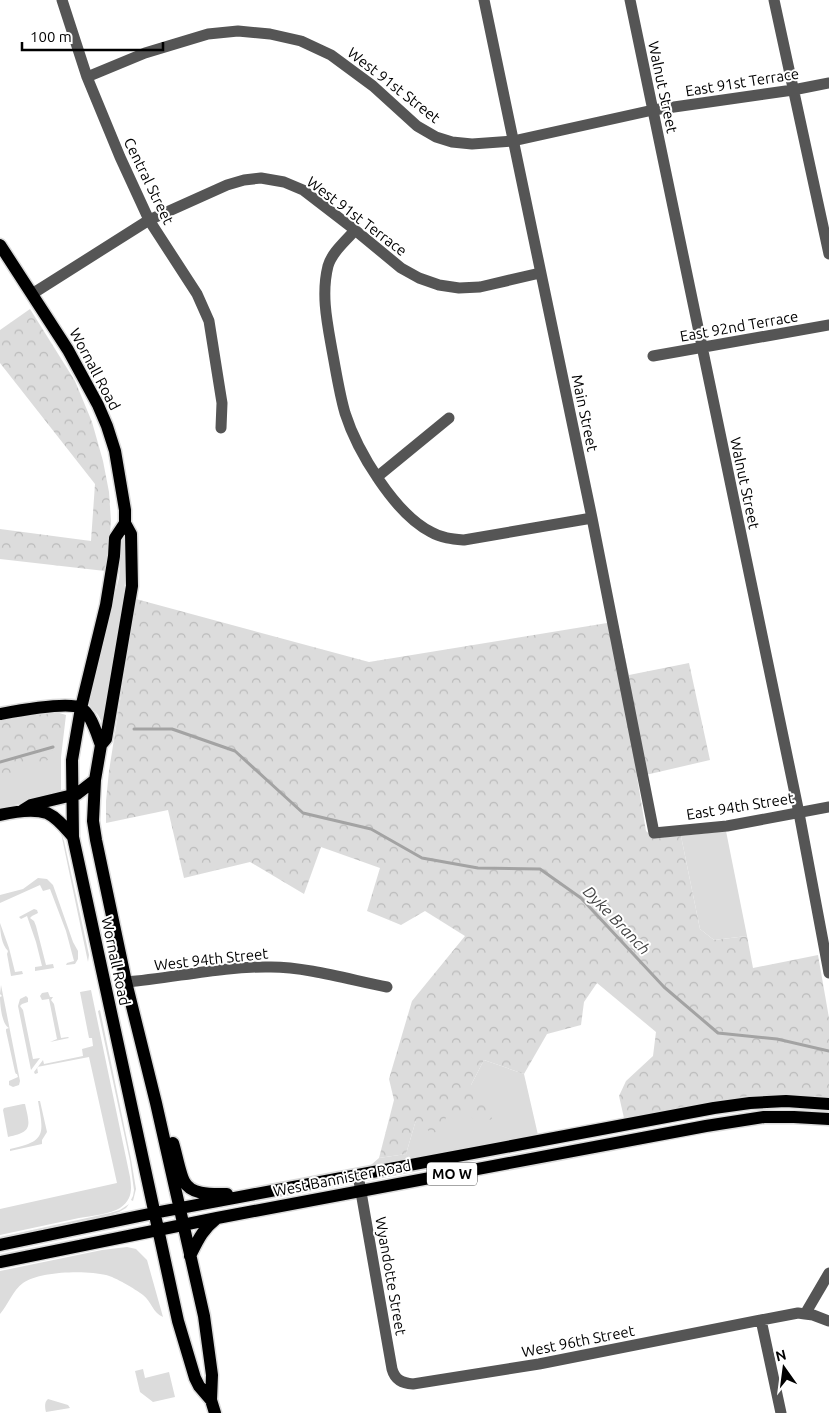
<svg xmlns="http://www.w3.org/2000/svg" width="829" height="1413" font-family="Ubuntu,sans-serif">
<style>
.green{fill:#dcdcdc}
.forest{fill:url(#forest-crowns)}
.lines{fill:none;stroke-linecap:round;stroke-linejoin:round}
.stream{stroke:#a3a3a3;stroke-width:3}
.major-casing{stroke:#dbdbdb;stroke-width:15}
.minor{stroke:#555;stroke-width:11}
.major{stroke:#000;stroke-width:12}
.labels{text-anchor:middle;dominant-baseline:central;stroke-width:4;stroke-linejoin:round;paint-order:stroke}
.shield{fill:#fff;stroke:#4c4c4c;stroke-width:1}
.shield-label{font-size:14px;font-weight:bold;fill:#000}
.street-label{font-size:15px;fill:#000;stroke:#fff}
.water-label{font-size:16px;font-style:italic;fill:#444;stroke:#fff}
</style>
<defs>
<pattern id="forest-crowns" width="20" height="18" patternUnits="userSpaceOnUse" patternTransform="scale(1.25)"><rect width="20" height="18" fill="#dcdcdc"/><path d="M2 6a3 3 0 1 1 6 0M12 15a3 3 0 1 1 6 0" fill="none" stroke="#bbb"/></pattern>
</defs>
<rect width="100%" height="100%" fill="#fff"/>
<path class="green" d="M 126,531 L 126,572 L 123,600 L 103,724 L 98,715 L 88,704 L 88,699 L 119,578 L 122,533 Z
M 56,712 L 66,715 L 61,757 L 61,795 L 0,808 L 0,720 Z
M 726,831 L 747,936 L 714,940 L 700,929 L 681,836 Z
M 61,833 L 64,841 L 89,955 L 88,962 Z
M 38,878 L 47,879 L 53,885 L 73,942 L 78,951 L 78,959 L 75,964 L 66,965 L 67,963 L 74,961 L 66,931 L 50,889 L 43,891 L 40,885 L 0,903 L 0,895 L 23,889 Z
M 34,909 L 37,910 L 38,913 L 32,916 L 30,918 L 34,921 L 36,926 L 46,965 L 53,964 L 54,968 L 35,971 L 35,967 L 42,966 L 36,942 L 27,916 L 21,919 L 19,917 Z
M 0,923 L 9,948 L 15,972 L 22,971 L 23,974 L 11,976 L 7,954 L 8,951 C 2,945 0,933 0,923 Z
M 1,985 L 20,1081 L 19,1085 L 13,1087 L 9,1085 L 9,1081 L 18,1077 L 17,1074 L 16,1074 L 15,1072 L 6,1031 L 6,1029 L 9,1028 C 2,1025 0,1005 0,997 L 2,996 L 0,994 Z
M 91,990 L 130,1177 C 132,1190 132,1200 120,1208 C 111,1214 91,1216 79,1218 C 53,1224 26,1229 0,1235 L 0,1209 L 117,1183 L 89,1057 L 37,1067 L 38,1073 L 35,1074 L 34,1072 L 43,1060 L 44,1064 L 83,1056 L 82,1049 L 93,1046 L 92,1038 L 89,1038 L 80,992 Z
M 48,992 L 50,997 L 53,997 L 51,1000 L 54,1004 L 61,1038 L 68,1037 L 69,1038 L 50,1042 L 57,1039 L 49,999 L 42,1000 L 40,996 L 42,993 Z
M 26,996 L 28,998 L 28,1002 L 22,1004 L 20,1006 L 23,1010 L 33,1059 L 40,1058 L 31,1070 L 18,1006 L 20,999 Z
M 100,1010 L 131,1159 L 136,1189 L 133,1201 L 131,1200 L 133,1196 L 134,1190 L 130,1161 L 98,1011 Z
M 484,1060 L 524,1074 L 538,1135 L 371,1165 L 379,1158 L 406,1154 L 416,1120 L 445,1111 L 466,1111 L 471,1085 Z
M 38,1101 L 40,1101 L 47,1132 L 42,1140 L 42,1144 L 10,1151 L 10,1149 C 46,1141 44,1135 38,1101 Z
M 23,1104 L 25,1104 C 30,1126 33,1132 8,1137 L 3,1110 L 4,1108 Z
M 129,1204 L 126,1208 L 119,1212 L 94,1220 L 0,1239 L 0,1237 L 110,1213 L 120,1210 Z
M 127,1247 L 136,1249 L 147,1260 L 163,1317 C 152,1312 152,1302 143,1295 C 135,1289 115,1277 106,1275 C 87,1270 39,1271 23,1283 C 13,1290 8,1305 0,1314 L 0,1271 L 102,1250 Z
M 143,1369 L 145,1378 L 169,1372 L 175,1397 L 153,1402 L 140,1392 L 135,1371 Z
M 48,1399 L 68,1405 L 70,1408 L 46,1412 C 45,1408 44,1402 48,1399 Z"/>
<path class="forest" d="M 30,309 L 75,381 L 92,422 L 103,461 L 109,492 L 111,521 L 109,546 L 105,571 L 0,559 L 0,529 L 91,541 L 95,484 L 0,363 L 0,330 Z
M 136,599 L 369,662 L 607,623 L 617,620 L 629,675 L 689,663 L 710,760 L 637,777 L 646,831 L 654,838 L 681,836 L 700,929 L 714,940 L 747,936 L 753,968 L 818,955 L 829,1018 L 829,1098 L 744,1098 L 624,1118 L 619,1096 L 626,1081 L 653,1056 L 656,1032 L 597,983 L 584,1002 L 581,1025 L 547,1034 L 524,1074 L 484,1060 L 471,1085 L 486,1094 L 492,1119 L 478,1124 L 466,1111 L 445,1111 L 447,1130 L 431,1133 L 416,1120 L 406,1154 L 379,1158 L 394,1100 L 389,1079 L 412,1001 L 465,936 L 425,911 L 401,925 L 367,911 L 380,868 L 321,847 L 304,894 L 250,862 L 184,878 L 168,810 L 106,823 L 106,801 L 109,771 Z
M 51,713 L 61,720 L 63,723 L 60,732 C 42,741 50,741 54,755 L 51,758 L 46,761 L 0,778 L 0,722 L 22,717 Z"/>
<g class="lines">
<path class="stream" d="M 134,729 L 172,729 L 235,751 L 303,813 L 371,829 L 422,858 L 478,868 L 540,869 L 581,898 L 664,987 L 718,1033 L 777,1039 L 829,1051
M 0,762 L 53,747"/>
<defs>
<path id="major" d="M 0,245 L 68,350 L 98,405 L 107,426 L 115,451 L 125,510 L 125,523 L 131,534 L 132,586 L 106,739 L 101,745 L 95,780 L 93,821 L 96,840 L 126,982 L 156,1103 L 204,1316 L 212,1375 L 211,1400 L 215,1413
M 125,523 L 115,538 L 114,556 L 106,605 L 81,708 L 72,760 L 73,837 L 178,1321 L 195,1378 L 199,1386 L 211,1400
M 0,714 C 16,711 68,701 81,708 C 91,713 97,735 101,745
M 23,810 L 31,805 L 77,794 L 95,780
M 0,815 C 13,812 34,809 47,813 C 58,818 66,829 73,837
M 173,1143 C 176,1152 180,1174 184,1181 C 191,1196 214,1194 227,1194
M 0,1245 L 154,1213 L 714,1108 L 750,1103 L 786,1101 L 829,1104
M 190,1256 C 198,1240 202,1230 217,1218
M 0,1262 L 217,1218 L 706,1126 L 764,1117 L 794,1117 L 829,1119"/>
</defs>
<use href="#major" class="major-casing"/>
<path class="minor" d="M 62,0 L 87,77 L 120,157 L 149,220 L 197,294 L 209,321 L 222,403 L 221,428
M 484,0 L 592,518 L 654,833 L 727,826 L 829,807
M 630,0 L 799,813 L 829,973
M 774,0 L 829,254
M 87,77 L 145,53 L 208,34 L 238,31 L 270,34 L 301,41 L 331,55 L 373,86 L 417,126 L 436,137 L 452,142 L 472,144 L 513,141 L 653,110 L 793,90 L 829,83
M 355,230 C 346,241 332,252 328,266 C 321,294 327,322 332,350 C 336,371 339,392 345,413 C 357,451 395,514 431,532 C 441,538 453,539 464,540 L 592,518
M 32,294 L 149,220 L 227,185 L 244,180 L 261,178 L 284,182 L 303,190 L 355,230 L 401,268 L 419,278 L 439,285 L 459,288 L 480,287 L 540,273
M 653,356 L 829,325
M 377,477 L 449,418
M 126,982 C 174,978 222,966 271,967 C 307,967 351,980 387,987
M 358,1175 L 392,1369 C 395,1380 402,1383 413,1384 L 539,1364 L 761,1320 L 798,1313 L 805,1314 L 829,1273
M 805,1314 L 813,1315 L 829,1321
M 761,1320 L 781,1413"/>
<use href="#major" class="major"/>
</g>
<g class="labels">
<rect class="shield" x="427" y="1162.5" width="50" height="23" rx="4"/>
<g class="shield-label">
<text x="452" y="1174">MO W</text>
</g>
<g class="street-label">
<text transform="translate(742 82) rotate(-9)">East 91st Terrace</text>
<text transform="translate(394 85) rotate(38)">West 91st Street</text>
<text transform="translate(663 87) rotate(78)">Walnut Street</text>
<text transform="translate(149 181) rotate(64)">Central Street</text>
<text transform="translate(357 216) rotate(37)">West 91st Terrace</text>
<text transform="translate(739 326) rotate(-10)">East 92nd Terrace</text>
<text transform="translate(95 369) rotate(62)">Wornall Road</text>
<text transform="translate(585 413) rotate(78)">Main Street</text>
<text transform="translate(745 483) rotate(78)">Walnut Street</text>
<text transform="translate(740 806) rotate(-9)">East 94th Street</text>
<text transform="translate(211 959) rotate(-6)">West 94th Street</text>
<text transform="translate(116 961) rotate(78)">Wornall Road</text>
<text transform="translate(342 1178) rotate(-11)">West Bannister Road</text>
<text transform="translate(391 1276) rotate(80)">Wyandotte Street</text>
<text transform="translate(578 1341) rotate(-11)">West 96th Street</text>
</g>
<g class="water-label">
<text transform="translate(617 920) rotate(46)">Dyke Branch</text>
</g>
</g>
<g transform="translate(784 1368) rotate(346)" stroke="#ffffff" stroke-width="4" paint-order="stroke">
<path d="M0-4L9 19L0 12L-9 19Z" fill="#000000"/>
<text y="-8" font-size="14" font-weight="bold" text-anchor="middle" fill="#000000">N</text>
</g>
<path d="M22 42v8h141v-8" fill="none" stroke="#000000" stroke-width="2.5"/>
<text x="30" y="42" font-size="15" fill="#000000" stroke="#ffffff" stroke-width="4" paint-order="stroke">100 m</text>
</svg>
